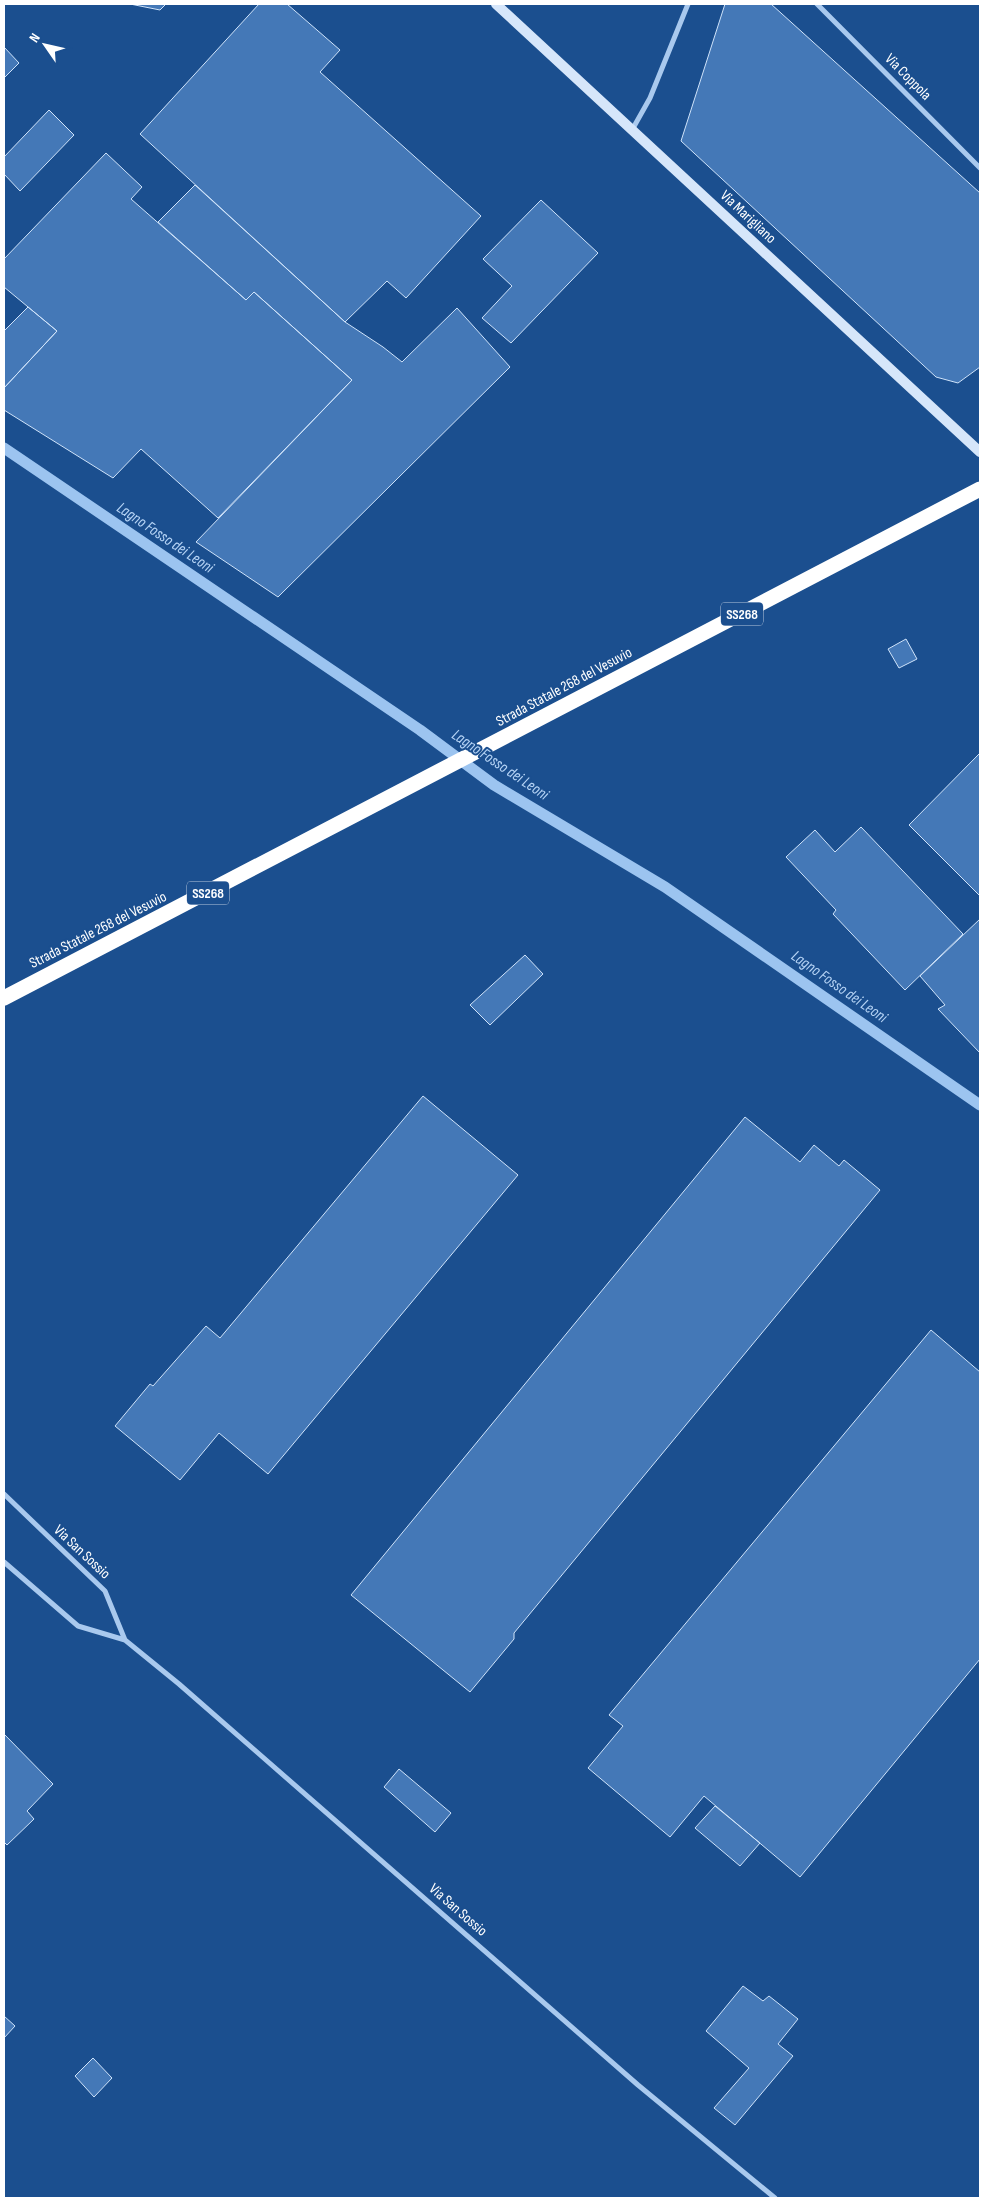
<svg xmlns="http://www.w3.org/2000/svg" width="984" height="2202" font-family="'Sofia Sans Condensed',sans-serif">
<style>
.lines{fill:none;stroke-linecap:round;stroke-linejoin:round}
.stream{stroke:#9cc4f0;stroke-width:11}
.building{fill:#4478b7;stroke:#cfe3fa}
.street{stroke:#a9c9ee;stroke-width:5}
.secondary{stroke:#d6e6fa;stroke-width:10}
.highway{stroke:#fff;stroke-width:15}
.labels{text-anchor:middle;dominant-baseline:central;stroke-width:4;stroke-linejoin:round;paint-order:stroke}
.shield{fill:#1b4f8f;stroke:#bbcadd;stroke-width:1}
.shield-label{font-size:14px;font-weight:bold;fill:#fff}
.street-label{font-size:15px;fill:#fff;stroke:#1b4f8f}
.water-label{font-size:16px;font-style:italic;fill:#b5d3f5;stroke:#1b4f8f}
</style>
<rect width="100%" height="100%" fill="#1b4f8f"/>
<g class="lines">
<path class="stream" d="M 4,448 L 420,730 L 494,785 L 665,887 L 980,1105"/>
</g>
<path class="building" d="M 130,4 L 166,4 L 160,10 Z
M 259,4 L 287,4 L 340,50 L 320,72 L 481,216 L 406,298 L 387,281 L 345,322 L 140,134 Z
M 725,4 L 771,4 L 980,193 L 980,367 L 958,383 L 936,377 L 681,141 Z
M 4,47 L 19,63 L 4,78 Z
M 49,110 L 74,135 L 20,191 L 4,174 L 4,157 Z
M 106,153 L 142,187 L 131,199 L 246,300 L 254,292 L 352,380 L 218,518 L 141,449 L 113,478 L 4,410 L 4,388 L 57,331 L 4,287 L 4,259 Z
M 195,185 L 345,322 L 383,347 L 402,362 L 457,308 L 510,367 L 278,597 L 196,542 L 352,380 L 254,292 L 246,300 L 158,222 Z
M 541,200 L 598,253 L 511,343 L 482,318 L 512,286 L 483,259 Z
M 28,307 L 57,331 L 4,388 L 4,331 Z
M 906,639 L 917,659 L 899,668 L 888,649 Z
M 980,753 L 980,896 L 909,825 Z
M 861,827 L 963,934 L 905,990 L 833,914 L 836,910 L 786,857 L 815,830 L 835,852 Z
M 980,919 L 980,1053 L 938,1009 L 945,1005 L 920,976 Z
M 525,955 L 543,974 L 490,1025 L 470,1005 Z
M 423,1096 L 518,1175 L 268,1474 L 219,1433 L 180,1480 L 115,1426 L 150,1384 L 153,1386 L 206,1326 L 220,1338 Z
M 745,1117 L 800,1162 L 814,1145 L 839,1166 L 844,1160 L 880,1190 L 514,1633 L 514,1639 L 470,1692 L 351,1595 Z
M 931,1330 L 980,1372 L 980,1659 L 800,1877 L 704,1796 L 670,1837 L 588,1768 L 623,1726 L 609,1715 Z
M 4,1734 L 53,1784 L 27,1811 L 34,1819 L 7,1845 L 4,1842 Z
M 399,1769 L 451,1813 L 435,1832 L 384,1787 Z
M 715,1806 L 760,1843 L 740,1866 L 695,1828 Z
M 743,1986 L 763,2001 L 769,1996 L 798,2019 L 778,2044 L 793,2056 L 735,2125 L 714,2108 L 749,2068 L 706,2031 Z
M 4,2016 L 15,2026 L 4,2038 Z
M 93,2058 L 112,2078 L 94,2097 L 75,2076 Z"/>
<g class="lines">
<path class="street" d="M 817,4 L 980,168
M 632,130 L 650,98 L 688,4
M 4,1494 L 105,1591 L 125,1640
M 4,1562 L 78,1626 L 125,1640 L 179,1684 L 638,2085 L 775,2198"/>
<path class="secondary" d="M 496,4 L 980,452"/>
<path class="highway" d="M 4,998 L 980,489"/>
</g>
<g class="labels">
<g class="shield">
<rect x="721" y="602.5" width="42" height="23" rx="4"/>
<rect x="187" y="881.5" width="42" height="23" rx="4"/>
</g>
<g class="shield-label">
<text x="742" y="614">SS268</text>
<text x="208" y="893">SS268</text>
</g>
<g class="street-label">
<text transform="translate(908 77) rotate(45)">Via Coppola</text>
<text transform="translate(748 217) rotate(43)">Via Marigliano</text>
<text transform="translate(564 687) rotate(-28)">Strada Statale 268 del Vesuvio</text>
<text transform="translate(98 930) rotate(-27)">Strada Statale 268 del Vesuvio</text>
<text transform="translate(82 1552) rotate(43)">Via San Sossio</text>
<text transform="translate(458 1910) rotate(41)">Via San Sossio</text>
</g>
<g class="water-label">
<text transform="translate(165 538) rotate(34)">Lagno Fosso dei Leoni</text>
<text transform="translate(500 765) rotate(34)">Lagno Fosso dei Leoni</text>
<text transform="translate(839 987) rotate(35)">Lagno Fosso dei Leoni</text>
</g>
</g>
<rect width="984" height="2202" fill="none" stroke="#ffffff" stroke-width="10"/>
<g transform="translate(45 45) rotate(304)" stroke="#1b4f8f" stroke-width="4" paint-order="stroke">
<path d="M0-4L9 19L0 12L-9 19Z" fill="#ffffff"/>
<text y="-8" font-size="14" font-weight="bold" text-anchor="middle" fill="#ffffff">N</text>
</g>
</svg>
